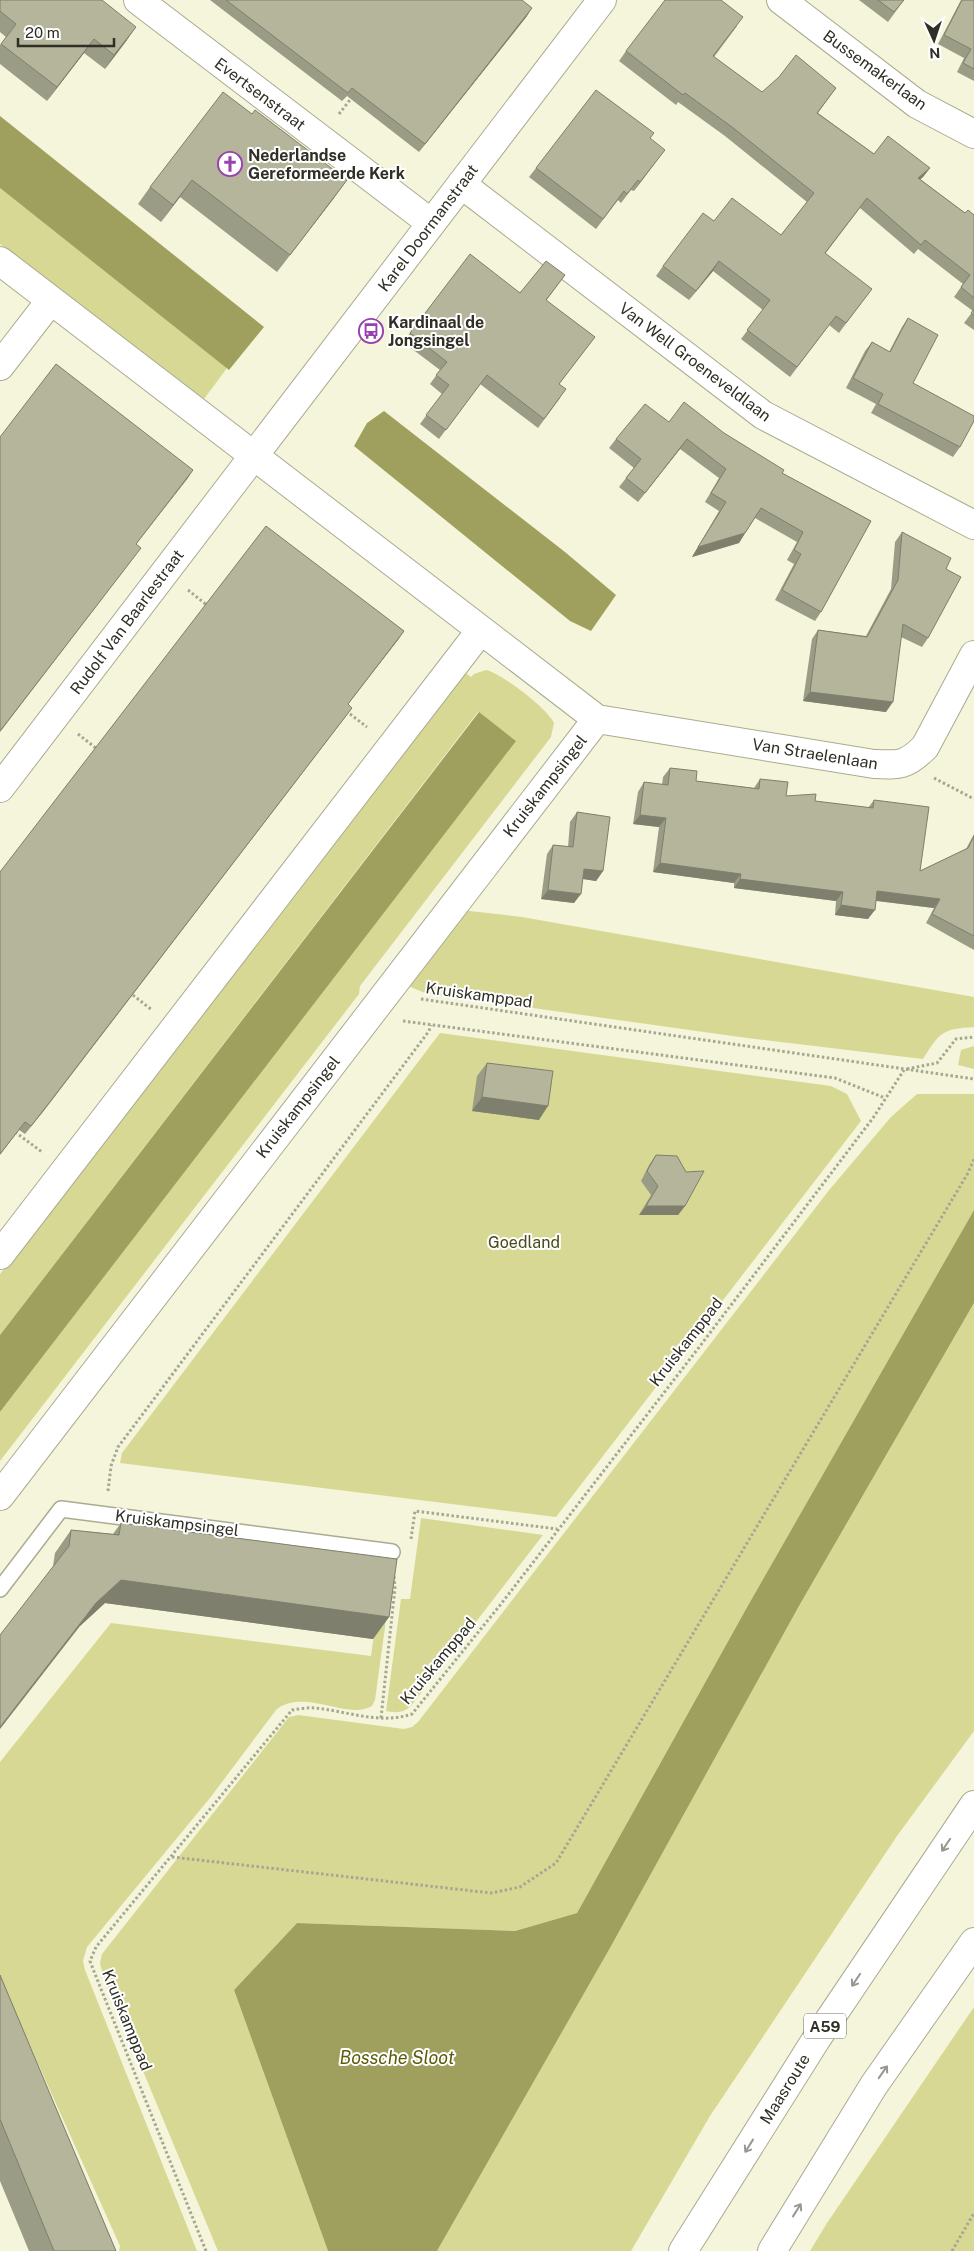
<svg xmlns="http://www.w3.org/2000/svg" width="974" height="2251" font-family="'Public Sans',sans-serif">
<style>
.green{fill:#d8d895}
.water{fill:#a0a05e}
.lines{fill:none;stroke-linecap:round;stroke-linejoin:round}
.lane-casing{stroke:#abab92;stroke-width:18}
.street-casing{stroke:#abab92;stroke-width:30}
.highway-casing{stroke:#abab92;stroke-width:30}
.path{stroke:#a6a793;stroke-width:3;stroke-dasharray:2.5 2.5;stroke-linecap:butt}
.lane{stroke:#fff;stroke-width:15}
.street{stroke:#fff;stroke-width:28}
.highway{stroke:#fff;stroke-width:28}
.wall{fill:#9b9c85}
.shaded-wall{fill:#7e7f6c}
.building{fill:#b4b59b;stroke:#7e7f6c}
.oneway{stroke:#979792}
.labels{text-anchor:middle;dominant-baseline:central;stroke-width:4;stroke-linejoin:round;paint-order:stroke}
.shield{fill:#fff;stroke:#6d6d66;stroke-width:1}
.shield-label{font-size:15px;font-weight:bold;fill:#2f2f25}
.street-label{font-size:16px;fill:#2f2f25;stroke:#fff}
.poi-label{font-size:16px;font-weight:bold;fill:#2f2f25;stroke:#fff;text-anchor:start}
.park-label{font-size:16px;fill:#4a4a17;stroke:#fff}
.water-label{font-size:18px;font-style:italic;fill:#5c5b0a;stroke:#fff}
</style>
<rect width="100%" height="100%" fill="#f4f5da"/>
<path class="green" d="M 0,188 L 227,368 L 204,399 L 0,244 Z
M 486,670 C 501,673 548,709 554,723 L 551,737 L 360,986 L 359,994 L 0,1461 L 0,1412 L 515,740 L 478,712 L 0,1335 L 0,1274 L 463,671 L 471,677 L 474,674 Z
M 461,910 L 522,917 L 974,997 L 974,1027 C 942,1029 940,1032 923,1059 L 747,1038 L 425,993 L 406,985 Z
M 440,1033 L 831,1086 L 847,1094 L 861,1121 L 556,1517 L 120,1463 L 122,1453 Z
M 974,1046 L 974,1069 L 958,1065 L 961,1050 Z
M 917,1094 L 974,1094 L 974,1210 L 746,1609 L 577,1913 L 515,1931 L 297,1923 L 234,1990 L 328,2251 L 218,2251 L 103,1975 L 100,1963 L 102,1954 L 289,1717 L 298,1715 L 404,1729 L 412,1727 L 418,1722 L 830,1189 L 891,1117 Z
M 974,1303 L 974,1731 L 897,1836 L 710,2116 L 631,2251 L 437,2251 L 610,1948 L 799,1606 Z
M 421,1518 L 543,1535 L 411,1706 C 403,1713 396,1713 386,1711 L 401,1599 L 410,1599 Z
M 376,1619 L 386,1620 L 375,1700 L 372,1706 C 348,1721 303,1687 276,1710 L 210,1798 L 87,1947 L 83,1961 L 85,1970 L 197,2251 L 119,2251 L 120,2246 L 0,1979 L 0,1762 L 111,1623 L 371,1656 Z
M 974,2007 L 974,2251 L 810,2251 L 827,2223 Z"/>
<path class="water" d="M 0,116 L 264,327 L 229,370 L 0,188 Z
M 384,411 L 565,552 L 616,595 L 591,631 L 570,621 L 354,446 L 367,423 Z
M 479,712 L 516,741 L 0,1412 L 0,1335 Z
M 974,1210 L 974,1303 L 799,1606 L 610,1948 L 437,2251 L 328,2251 L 234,1990 L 297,1923 L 515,1931 L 577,1913 L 746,1609 Z"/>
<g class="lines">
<defs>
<path id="lane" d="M 0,1589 L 61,1509 L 392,1552"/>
<path id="street" d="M 138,0 L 431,223
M 781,0 L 917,104 L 974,134
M 461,184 L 763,415 L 974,525
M 0,261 L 597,719 L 874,764 C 899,765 906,766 925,747 L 974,655
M 0,366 L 51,300
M 0,788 L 602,0
M 0,1255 L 481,630
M 0,1496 L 597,719"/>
<path id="highway" d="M 683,2251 L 817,2038 L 974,1805
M 772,2251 L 874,2085 L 974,1942"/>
</defs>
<use href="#lane" class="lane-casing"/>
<use href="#street" class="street-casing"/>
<use href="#highway" class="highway-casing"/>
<path class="path" d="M 339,114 L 353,96
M 188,590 L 208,606
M 346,711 L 367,727
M 78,734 L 97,749
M 934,778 L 974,799
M 129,992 L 152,1010
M 421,999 L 974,1079
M 403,1021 L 835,1078 L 885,1098
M 907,1069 L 937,1063 L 956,1039 L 974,1037
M 15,1132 L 42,1152
M 108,1491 L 111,1466 L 118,1447 L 429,1031 L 431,1025
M 411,1539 L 415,1511 L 557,1529
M 381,1718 L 395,1588 L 394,1575
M 172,1857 L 491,1893 L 520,1887 L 556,1863 L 968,1173 L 974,1159
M 206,2251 L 95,1974 L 90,1961 L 96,1947 L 292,1710 C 299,1709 308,1707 315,1708 C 347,1711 380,1725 412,1714 L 501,1604 L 700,1346 L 873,1118 L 904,1070
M 952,2251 L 974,2213"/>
<use href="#lane" class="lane"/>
<use href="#street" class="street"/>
<use href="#highway" class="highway"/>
</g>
<path class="wall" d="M 0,0 L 127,40 L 105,69 L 84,53 L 47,101 L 0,64 L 0,45 L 6,37 L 0,32 Z
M 210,0 L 522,0 L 527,16 L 419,152 L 347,96 L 342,101 Z
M 859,0 L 904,0 L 888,22 Z
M 961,0 L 974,0 L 974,81 L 957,72 L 964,58 L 938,44 Z
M 737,26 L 714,57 L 762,92 L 836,88 L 818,113 L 874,154 L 930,168 L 923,177 L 920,179 L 965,213 L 974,215 L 974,330 L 964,323 L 973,311 L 954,297 L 963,284 L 918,249 L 914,254 L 860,208 L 825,254 L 865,298 L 839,333 L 829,325 L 790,377 L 741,339 L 763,310 L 713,271 L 689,300 L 656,276 L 663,266 L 714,221 L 781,235 L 807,202 L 725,136 L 678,102 L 676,105 L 619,61 L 626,51 Z
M 252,114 L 334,198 L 277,272 L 180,197 L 161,222 L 138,204 L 150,187 Z
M 650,139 L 658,159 L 634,191 L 631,190 L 621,203 L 618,200 L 596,229 L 529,177 L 536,168 Z
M 565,275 L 546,301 L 595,337 L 559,384 L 560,398 L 538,428 L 480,384 L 439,439 L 420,424 L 442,394 L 430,384 L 440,370 L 403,342 L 410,333 Z
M 908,318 L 913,383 L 960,447 L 953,457 L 871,413 L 876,404 L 846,388 L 865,351 L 872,342 L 889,352 L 902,327 Z
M 669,422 L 724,433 L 782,473 L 871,521 L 821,612 L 815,621 L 775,600 L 794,564 L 787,560 L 797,542 L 755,518 L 739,543 L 692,557 L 719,511 L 705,502 L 719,478 L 680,449 L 638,502 L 619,487 L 634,468 L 609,448 L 616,439 Z
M 902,532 L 946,569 L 928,638 L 922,647 L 901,637 L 886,712 L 803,701 L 812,639 L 818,630 L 866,636 L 891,589 L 895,542 Z
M 404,631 L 348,704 L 346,716 L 43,1112 L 25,1134 L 19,1130 L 0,1155 L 0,872 Z
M 670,768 L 696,781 L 754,788 L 760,779 L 786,796 L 815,801 L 868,808 L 874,800 L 920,871 L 966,849 L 974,834 L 974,950 L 926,923 L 934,908 L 876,901 L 868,919 L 835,915 L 836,901 L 734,888 L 734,883 L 653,872 L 659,827 L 633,824 L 638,792 L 644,782 L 662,785 L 663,777 Z
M 577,812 L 603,871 L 596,881 L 583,879 L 574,903 L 541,899 L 547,854 L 553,845 L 568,847 L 570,822 Z
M 487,1063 L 539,1120 L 472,1111 L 477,1076 Z
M 656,1155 L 685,1206 L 678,1215 L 639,1215 L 651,1195 L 641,1181 L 649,1165 Z
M 121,1523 L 389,1617 L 373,1639 L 105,1603 L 80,1626 L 53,1566 L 55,1553 L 71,1530 L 113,1534 Z
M 0,1975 L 116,2251 L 29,2251 L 0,2181 Z"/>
<path class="shaded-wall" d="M 532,8 L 527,16 L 419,152 L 425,144 Z
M 136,27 L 127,40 L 105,69 L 114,55 Z
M 94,39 L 84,53 L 47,101 L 57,87 Z
M 665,150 L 658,159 L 634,191 L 640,182 Z
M 930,168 L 923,177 L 912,187 L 918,178 Z
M 192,180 L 180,197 L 161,222 L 173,205 Z
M 347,180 L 334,198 L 277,272 L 290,255 Z
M 719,261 L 713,271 L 689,300 L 696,291 Z
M 687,439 L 680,449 L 638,502 Z
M 193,470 L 188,478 L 130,552 L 136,544 Z
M 745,533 L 739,543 L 692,557 L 698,547 Z
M 141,548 L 135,556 L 0,732 L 0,731 Z
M 404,631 L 398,640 L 342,712 L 348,704 Z
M 810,692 L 893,702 L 886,712 L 803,701 Z
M 352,708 L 346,716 L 25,1134 L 31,1126 Z
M 640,815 L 666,818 L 659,827 L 633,824 Z
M 660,863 L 741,874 L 734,883 L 653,872 Z
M 584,869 L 603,871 L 596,881 L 577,878 Z
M 740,879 L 843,892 L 836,901 L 734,888 Z
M 548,890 L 581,894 L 574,903 L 541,899 Z
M 877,891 L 940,899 L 934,908 L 871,900 Z
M 841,905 L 875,910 L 868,919 L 835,915 Z
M 482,1097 L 548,1106 L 539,1120 L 472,1111 Z
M 646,1206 L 685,1206 L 678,1215 L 639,1215 Z
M 121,1580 L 389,1617 L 373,1639 L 105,1603 L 80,1626 L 0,1729 L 0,1727 L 96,1603 Z"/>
<path class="building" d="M 0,0 L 102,0 L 136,27 L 114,55 L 94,39 L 57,87 L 1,44 L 16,24 L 0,11 Z
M 226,0 L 522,0 L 532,8 L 425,144 L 352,88 L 348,93 Z
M 665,0 L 721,0 L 743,17 L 713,56 L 762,92 L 779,77 L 796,55 L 836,88 L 817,113 L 874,154 L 888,136 L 930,168 L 918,178 L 965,213 L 968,210 L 974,215 L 974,298 L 961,287 L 970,275 L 925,240 L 921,245 L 867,198 L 825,253 L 872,289 L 846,323 L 836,316 L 797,367 L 747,330 L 770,300 L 719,261 L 696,291 L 663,266 L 703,213 L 714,221 L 732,198 L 781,235 L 814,193 L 732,127 L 685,93 L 683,95 L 626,51 Z
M 878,0 L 904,0 L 894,12 Z
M 962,0 L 974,0 L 974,69 L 963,63 L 971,49 L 944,35 Z
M 596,90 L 654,133 L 650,138 L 665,150 L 640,182 L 638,180 L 627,194 L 624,191 L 603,219 L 536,168 Z
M 223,92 L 252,114 L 255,110 L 347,180 L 290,255 L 192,180 L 173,205 L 150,187 Z
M 470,254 L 520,293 L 546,261 L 565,275 L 546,300 L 595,337 L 559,384 L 566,389 L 544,419 L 487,375 L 446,430 L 426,415 L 449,385 L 436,375 L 447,362 L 410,333 Z
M 974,309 L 974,316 L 971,313 Z
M 908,318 L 938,335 L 913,383 L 974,416 L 974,421 L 960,447 L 878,404 L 883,394 L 853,378 L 872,342 L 890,352 Z
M 56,364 L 193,470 L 136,544 L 141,548 L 0,731 L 0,437 Z
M 684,402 L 724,433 L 784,470 L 782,473 L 871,521 L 821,612 L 782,590 L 801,554 L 794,550 L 803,532 L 761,508 L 745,533 L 698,547 L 726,502 L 711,493 L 726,469 L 687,439 L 645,493 L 626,478 L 641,459 L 616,439 L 645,404 L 669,422 Z
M 266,526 L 404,631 L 348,704 L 352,708 L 49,1103 L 31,1126 L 25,1122 L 0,1154 L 0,872 Z
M 902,532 L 951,558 L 946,569 L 961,577 L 928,638 L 903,624 L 893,702 L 810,692 L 818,630 L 867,637 L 898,580 Z
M 670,768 L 697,771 L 696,781 L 759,789 L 760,779 L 788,782 L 786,796 L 816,794 L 815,801 L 873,808 L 874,800 L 929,807 L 920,871 L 968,848 L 974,836 L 974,936 L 932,914 L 940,899 L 877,891 L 875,910 L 841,905 L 843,892 L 740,879 L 741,874 L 660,863 L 666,818 L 640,815 L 644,782 L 668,785 Z
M 577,812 L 610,817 L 603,871 L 584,869 L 581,894 L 548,890 L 553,845 L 573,847 Z
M 487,1063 L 553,1071 L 548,1106 L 482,1097 Z
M 656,1155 L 677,1156 L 686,1172 L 704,1171 L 685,1206 L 646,1206 L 658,1186 L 647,1171 Z
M 121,1523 L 397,1559 L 389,1617 L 121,1580 L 96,1603 L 0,1727 L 0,1635 L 69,1546 L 71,1530 L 119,1535 Z
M 0,1975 L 116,2251 L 54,2251 L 0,2119 Z"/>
<defs><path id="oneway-shaft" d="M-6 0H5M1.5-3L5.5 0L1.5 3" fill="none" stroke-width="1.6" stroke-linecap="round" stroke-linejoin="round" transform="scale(1.25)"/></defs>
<g class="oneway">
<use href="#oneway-shaft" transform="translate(946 1845) rotate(124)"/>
<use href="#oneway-shaft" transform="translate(856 1980) rotate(124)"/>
<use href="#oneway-shaft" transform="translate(883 2072) rotate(-55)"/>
<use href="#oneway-shaft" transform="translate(749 2146) rotate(122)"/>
<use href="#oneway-shaft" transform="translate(797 2210) rotate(-58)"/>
</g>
<defs>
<symbol id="church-ring" viewBox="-11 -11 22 22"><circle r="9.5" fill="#fff" stroke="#9741ae" stroke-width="1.5"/><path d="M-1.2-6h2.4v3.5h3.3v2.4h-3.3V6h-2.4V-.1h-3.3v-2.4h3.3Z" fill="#9741ae"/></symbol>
<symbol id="bus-ring" viewBox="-11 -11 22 22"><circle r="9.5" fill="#fff" stroke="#9741ae" stroke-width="1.5"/><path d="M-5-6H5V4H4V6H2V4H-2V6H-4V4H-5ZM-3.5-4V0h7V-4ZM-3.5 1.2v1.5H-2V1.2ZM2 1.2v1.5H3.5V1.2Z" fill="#9741ae"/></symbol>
</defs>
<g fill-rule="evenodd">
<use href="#church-ring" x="216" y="150" width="28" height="28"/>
<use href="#bus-ring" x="357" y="317" width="28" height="28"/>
</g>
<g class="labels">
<rect class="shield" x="804" y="2013.5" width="42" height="25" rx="4"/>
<g class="shield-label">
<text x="825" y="2026">A59</text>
</g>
<g class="street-label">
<text transform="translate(875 70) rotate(36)">Bussemakerlaan</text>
<text transform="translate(260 94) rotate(37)">Evertsenstraat</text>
<text transform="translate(428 228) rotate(-53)">Karel Doormanstraat</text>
<text transform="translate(695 362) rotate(37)">Van Well Groeneveldlaan</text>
<text transform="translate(127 622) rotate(-53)">Rudolf Van Baarlestraat</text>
<text transform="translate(815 754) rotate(9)">Van Straelenlaan</text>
<text transform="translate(545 786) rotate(-52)">Kruiskampsingel</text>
<text transform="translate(479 995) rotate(8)">Kruiskamppad</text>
<text transform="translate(298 1107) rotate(-52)">Kruiskampsingel</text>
<text transform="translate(686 1342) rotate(-52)">Kruiskamppad</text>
<text transform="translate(177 1523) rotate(7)">Kruiskampsingel</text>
<text transform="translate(438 1661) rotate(-50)">Kruiskamppad</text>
<text transform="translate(127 2020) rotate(68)">Kruiskamppad</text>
<text transform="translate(785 2089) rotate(-58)">Maasroute</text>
</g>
<g class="poi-label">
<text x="248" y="155">Nederlandse<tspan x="248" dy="18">Gereformeerde Kerk</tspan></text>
<text x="388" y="322">Kardinaal de<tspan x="388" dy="18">Jongsingel</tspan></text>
</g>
<g class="park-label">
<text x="524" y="1242">Goedland</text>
</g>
<g class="water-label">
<text x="397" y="2057">Bossche Sloot</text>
</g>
</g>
<g transform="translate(934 40) rotate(177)" stroke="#ffffff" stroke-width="4" paint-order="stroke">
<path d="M0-4L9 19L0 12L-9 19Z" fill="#2f2f25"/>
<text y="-8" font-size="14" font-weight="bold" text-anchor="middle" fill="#2f2f25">N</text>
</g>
<path d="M18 38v8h96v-8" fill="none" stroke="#2f2f25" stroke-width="2.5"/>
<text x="25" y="38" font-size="15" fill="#2f2f25" stroke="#ffffff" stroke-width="4" paint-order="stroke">20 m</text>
</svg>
